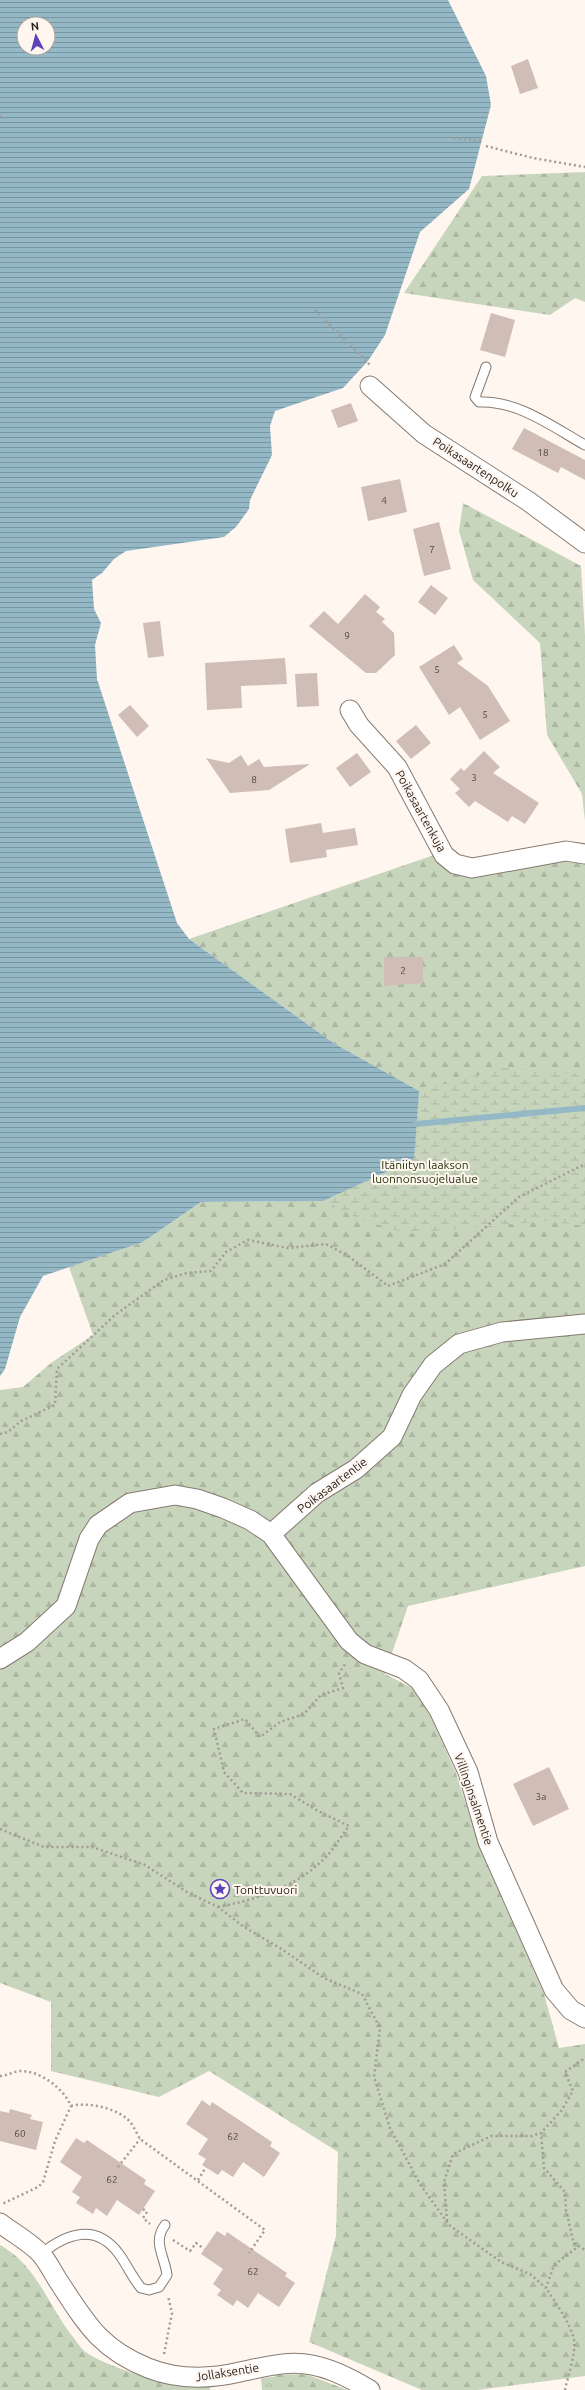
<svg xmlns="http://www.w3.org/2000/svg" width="585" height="2390" font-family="Ubuntu,sans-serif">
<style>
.grass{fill:url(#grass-tufts)}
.forest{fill:url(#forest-firs)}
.wetland{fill:url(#wetland-marsh)}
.water{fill:url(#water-rules);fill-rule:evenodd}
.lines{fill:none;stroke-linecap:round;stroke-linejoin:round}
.stream{stroke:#94b8c6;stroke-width:6}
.building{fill:#cfbdb6}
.lane-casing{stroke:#877a70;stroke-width:11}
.street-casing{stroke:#877a70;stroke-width:21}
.path{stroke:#a29b95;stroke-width:2.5;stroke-dasharray:2 3;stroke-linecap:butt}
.lane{stroke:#fff;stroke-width:9}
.street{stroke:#fff;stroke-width:19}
.labels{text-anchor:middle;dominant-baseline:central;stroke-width:4;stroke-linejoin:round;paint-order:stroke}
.number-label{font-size:10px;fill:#524a44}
.street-label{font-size:12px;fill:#28231e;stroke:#fff6ef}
.park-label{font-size:12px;fill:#1c3003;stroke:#fff6ef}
.poi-label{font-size:12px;fill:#28231e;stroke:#fff6ef;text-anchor:start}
</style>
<defs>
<pattern id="grass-tufts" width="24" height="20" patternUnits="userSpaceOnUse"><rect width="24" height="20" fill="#c8d5bd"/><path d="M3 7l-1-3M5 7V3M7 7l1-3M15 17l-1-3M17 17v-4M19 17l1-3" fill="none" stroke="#acb7a2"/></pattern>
<pattern id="forest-firs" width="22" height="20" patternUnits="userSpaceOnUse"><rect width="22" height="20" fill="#c8d5bd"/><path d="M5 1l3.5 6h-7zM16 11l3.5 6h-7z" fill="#acb7a2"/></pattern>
<pattern id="wetland-marsh" width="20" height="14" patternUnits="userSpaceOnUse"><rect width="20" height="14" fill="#c8d5bd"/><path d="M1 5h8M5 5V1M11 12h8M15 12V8" fill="none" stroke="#acb7a2"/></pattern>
<pattern id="water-rules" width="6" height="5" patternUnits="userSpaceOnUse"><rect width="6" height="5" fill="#94b8c6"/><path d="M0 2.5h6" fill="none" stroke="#7995a0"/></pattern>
</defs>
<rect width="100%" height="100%" fill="#fff6ef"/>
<path class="grass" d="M 305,2374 L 347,2390 L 262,2390 L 261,2378 Z
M 209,2383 L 210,2390 L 176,2390 L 176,2385 Z"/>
<path class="forest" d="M 585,172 L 585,302 L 575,298 L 550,315 L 404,293 L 482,176 Z
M 463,503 L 581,566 L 585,635 L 585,821 L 582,794 L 547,735 L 540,643 L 473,580 L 459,531 Z
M 437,854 L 444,865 L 566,856 L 585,858 L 585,1566 L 408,1606 L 385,1674 L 414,1689 L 429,1713 L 456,1773 L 480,1848 L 544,1994 L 559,2048 L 585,2044 L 585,2376 L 477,2390 L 422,2390 L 309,2342 L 336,2236 L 338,2152 L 209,2071 L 159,2097 L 51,2071 L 51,2002 L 0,1983 L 0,1390 L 23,1387 L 51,1363 L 93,1335 L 69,1267 L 143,1242 L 201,1202 L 323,1201 L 419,1091 L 335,1044 L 189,939 Z
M 0,2245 C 36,2264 49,2307 73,2337 C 77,2342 82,2350 87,2353 C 109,2367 150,2379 176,2385 L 176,2390 L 0,2390 Z
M 305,2374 L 347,2390 L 276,2390 L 275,2375 Z"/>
<path class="wetland" d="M 335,1044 L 419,1091 L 504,1068 L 585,1074 L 585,1226 L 544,1221 L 407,1234 L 358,1218 L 323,1201 L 277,1202 Z"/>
<path class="water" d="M 0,0 L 448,0 L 486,76 L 491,105 L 469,189 L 420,232 L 385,335 L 368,361 L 343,388 L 275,411 L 270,426 L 272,455 L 250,500 L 249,509 L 236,527 L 224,537 L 126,551 L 114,559 L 102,573 L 92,580 L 94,609 L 101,623 L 95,645 L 97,679 L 177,923 L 189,939 L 335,1044 L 419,1091 L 414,1159 L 323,1201 L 201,1202 L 143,1242 L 43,1276 L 20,1317 L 5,1369 L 0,1376 ZM 24,24 L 48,24 L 48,48 L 24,48 Z"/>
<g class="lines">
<path class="stream" d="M 416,1124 L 585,1108"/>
</g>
<path class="building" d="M 528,59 L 538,88 L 520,94 L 511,66 Z
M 491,313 L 515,320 L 505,357 L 480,350 Z
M 351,403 L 358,421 L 338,428 L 331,410 Z
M 524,428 L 585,460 L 585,480 L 561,467 L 558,473 L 512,449 Z
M 400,479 L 407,512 L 368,521 L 361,487 Z
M 439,522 L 451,569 L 424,576 L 413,529 Z
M 431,585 L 448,598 L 435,615 L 418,602 Z
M 365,594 L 380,607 L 376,612 L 385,619 L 382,622 L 394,633 L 395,655 L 376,673 L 366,673 L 309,626 L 324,611 L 338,624 Z
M 160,621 L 164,656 L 148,658 L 143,623 Z
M 454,645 L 463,659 L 457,663 L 488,686 L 510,721 L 480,740 L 460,707 L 449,715 L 419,667 Z
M 285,658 L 287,684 L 241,686 L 242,708 L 207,710 L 205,663 Z
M 317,673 L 319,706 L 297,707 L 295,674 Z
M 130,705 L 149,726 L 137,737 L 118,715 Z
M 416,725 L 431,743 L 411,759 L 396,741 Z
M 484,751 L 500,767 L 493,773 L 539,803 L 525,824 L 512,816 L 508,822 L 475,801 L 469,807 L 455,793 L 460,789 L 450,779 L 461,768 L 464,771 Z
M 357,753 L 371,772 L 350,787 L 336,768 Z
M 241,755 L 248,766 L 259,759 L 264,767 L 310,764 L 269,790 L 230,793 L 206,758 L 229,763 Z
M 321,823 L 323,833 L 355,828 L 358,845 L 326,850 L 327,857 L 290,863 L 285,829 Z
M 384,957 L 423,957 L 423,983 L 384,986 Z
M 549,1767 L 569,1809 L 533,1826 L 513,1784 Z
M 202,2100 L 210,2106 L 212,2102 L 272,2142 L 270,2146 L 280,2153 L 264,2177 L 243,2162 L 233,2177 L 222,2170 L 218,2175 L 202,2165 L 206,2159 L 198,2154 L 208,2139 L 186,2124 Z
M 10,2109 L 32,2115 L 30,2119 L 43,2122 L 36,2150 L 0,2141 L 0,2111 L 9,2113 Z
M 76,2138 L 84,2143 L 87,2140 L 146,2180 L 144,2184 L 155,2191 L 139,2215 L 117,2200 L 107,2216 L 96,2208 L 93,2214 L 76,2203 L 80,2197 L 72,2192 L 82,2177 L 60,2162 Z
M 217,2231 L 225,2236 L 227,2232 L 287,2273 L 285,2276 L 295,2283 L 279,2307 L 258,2293 L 248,2308 L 237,2300 L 233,2306 L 217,2295 L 221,2290 L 213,2284 L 223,2269 L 201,2254 Z"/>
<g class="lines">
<defs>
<path id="lane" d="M 486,367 L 475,397 L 479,402 C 517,400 553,427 585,445
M 41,2254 C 67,2233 96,2223 119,2254 C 127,2265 132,2277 141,2288 L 149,2290 L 159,2287 L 167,2275 C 165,2257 152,2242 165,2225"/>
<path id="street" d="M 370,386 L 424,434 L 528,501 L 585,543
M 350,710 L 359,725 L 397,767 L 444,855 L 455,864 L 472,868 L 566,851 L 585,854
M 271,1534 L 317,1493 L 356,1469 L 392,1437 L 412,1395 L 433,1365 L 459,1344 L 502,1332 L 585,1324
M 0,1659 L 27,1642 L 66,1606 L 89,1539 L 98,1525 L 130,1503 L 175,1495 L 197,1499 L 223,1508 L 250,1520 L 271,1534 L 349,1641 L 365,1654 L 404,1669 L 419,1680 L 439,1710 L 468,1772 L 488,1842 L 554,1990 L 571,2010 L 585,2018
M 0,2223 C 13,2233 30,2242 41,2254 C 48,2262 53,2273 59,2282 C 86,2323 100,2349 148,2368 C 178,2380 210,2379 240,2372 C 264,2367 288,2360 312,2365 C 333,2369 352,2379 370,2390"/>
</defs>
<use href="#lane" class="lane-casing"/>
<use href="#street" class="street-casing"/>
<path class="path" d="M 0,116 L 1,116
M 454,138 L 482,141
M 486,146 L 533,158 L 585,167
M 315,310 L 371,366
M 0,1434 L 8,1432 L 21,1421 L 55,1405 L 57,1369 L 115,1315 L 164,1280 L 187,1273 L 211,1271 L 226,1252 L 248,1240 L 288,1248 L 326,1244 L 348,1256 L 388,1286 L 445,1264 L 519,1197 L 585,1164
M 0,1829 L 44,1847 L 92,1847 L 145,1865 L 187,1892 L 218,1907 L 244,1927 L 280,1948 L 324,1978 L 362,1994 L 380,2028 L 374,2077 L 390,2128 L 420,2184 L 449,2225 L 501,2262 L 530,2274 L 546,2288
M 218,1907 C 258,1899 295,1888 325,1858 C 334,1849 341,1836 349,1826 L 318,1811 L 290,1794 L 243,1793 L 224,1772 L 214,1729 L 245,1719 L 260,1737 L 280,1722 L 304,1714 L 321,1695 L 343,1688 L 339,1673 L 346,1663
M 0,2076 C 7,2076 14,2071 21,2071 C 41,2071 64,2089 71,2106 L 55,2141 L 43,2182 L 38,2187 L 2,2204
M 71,2106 C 87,2102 112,2107 126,2118 C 132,2122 136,2132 140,2139 L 265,2230 L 249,2253
M 118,2167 L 140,2139
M 198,2180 L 206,2167
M 143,2209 L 147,2212 L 143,2218 L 150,2224
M 447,2221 L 444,2182 L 453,2154 L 491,2136 L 532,2136 L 541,2133
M 173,2240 L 190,2251 L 196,2243 L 204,2249
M 574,2243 L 585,2250
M 164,2354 L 172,2313 L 168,2296
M 565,2390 C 568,2375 576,2355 574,2340 C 571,2324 555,2302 546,2288 L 554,2265 L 575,2249 L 566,2210 L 565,2192 L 544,2168 L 541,2133 L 561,2111 L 573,2091 L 565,2072 L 585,2058"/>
<use href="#lane" class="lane"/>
<use href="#street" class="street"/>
</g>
<defs>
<symbol id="sight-ring" viewBox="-11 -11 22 22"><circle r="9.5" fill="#fff6ef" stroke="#5a43bb" stroke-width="1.5"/><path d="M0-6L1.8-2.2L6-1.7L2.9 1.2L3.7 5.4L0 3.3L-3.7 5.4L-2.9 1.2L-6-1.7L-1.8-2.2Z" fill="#5a43bb"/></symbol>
</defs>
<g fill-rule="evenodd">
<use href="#sight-ring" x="209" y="1878" width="22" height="22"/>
</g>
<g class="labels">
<g class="number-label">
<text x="543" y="452">18</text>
<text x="384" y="500">4</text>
<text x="432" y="549">7</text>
<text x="347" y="635">9</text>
<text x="437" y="669">5</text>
<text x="485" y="714">5</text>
<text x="474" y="777">3</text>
<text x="254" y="779">8</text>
<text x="403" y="970">2</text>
<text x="541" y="1796">3a</text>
<text x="20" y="2133">60</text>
<text x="233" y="2136">62</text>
<text x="112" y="2179">62</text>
<text x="253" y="2271">62</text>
</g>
<g class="street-label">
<text transform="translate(476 467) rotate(33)">Poikasaartenpolku</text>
<text transform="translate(421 811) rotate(61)">Poikasaartenkuja</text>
<text transform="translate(332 1485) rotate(-37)">Poikasaartentie</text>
<text transform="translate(474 1799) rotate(71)">Villinginsalmentie</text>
<text transform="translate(227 2372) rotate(-9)">Jollaksentie</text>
</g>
<g class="park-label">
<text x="425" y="1164">Itäniityn laakson<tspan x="425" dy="14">luonnonsuojelualue</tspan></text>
</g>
<g class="poi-label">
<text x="234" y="1889">Tonttuvuori</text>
</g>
</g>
<g transform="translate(36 36) rotate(354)"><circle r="19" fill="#fff6ef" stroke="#a9a29b"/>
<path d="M0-3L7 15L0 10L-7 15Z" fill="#5a43bb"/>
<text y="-6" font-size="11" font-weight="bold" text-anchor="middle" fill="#28231e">N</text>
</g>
</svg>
